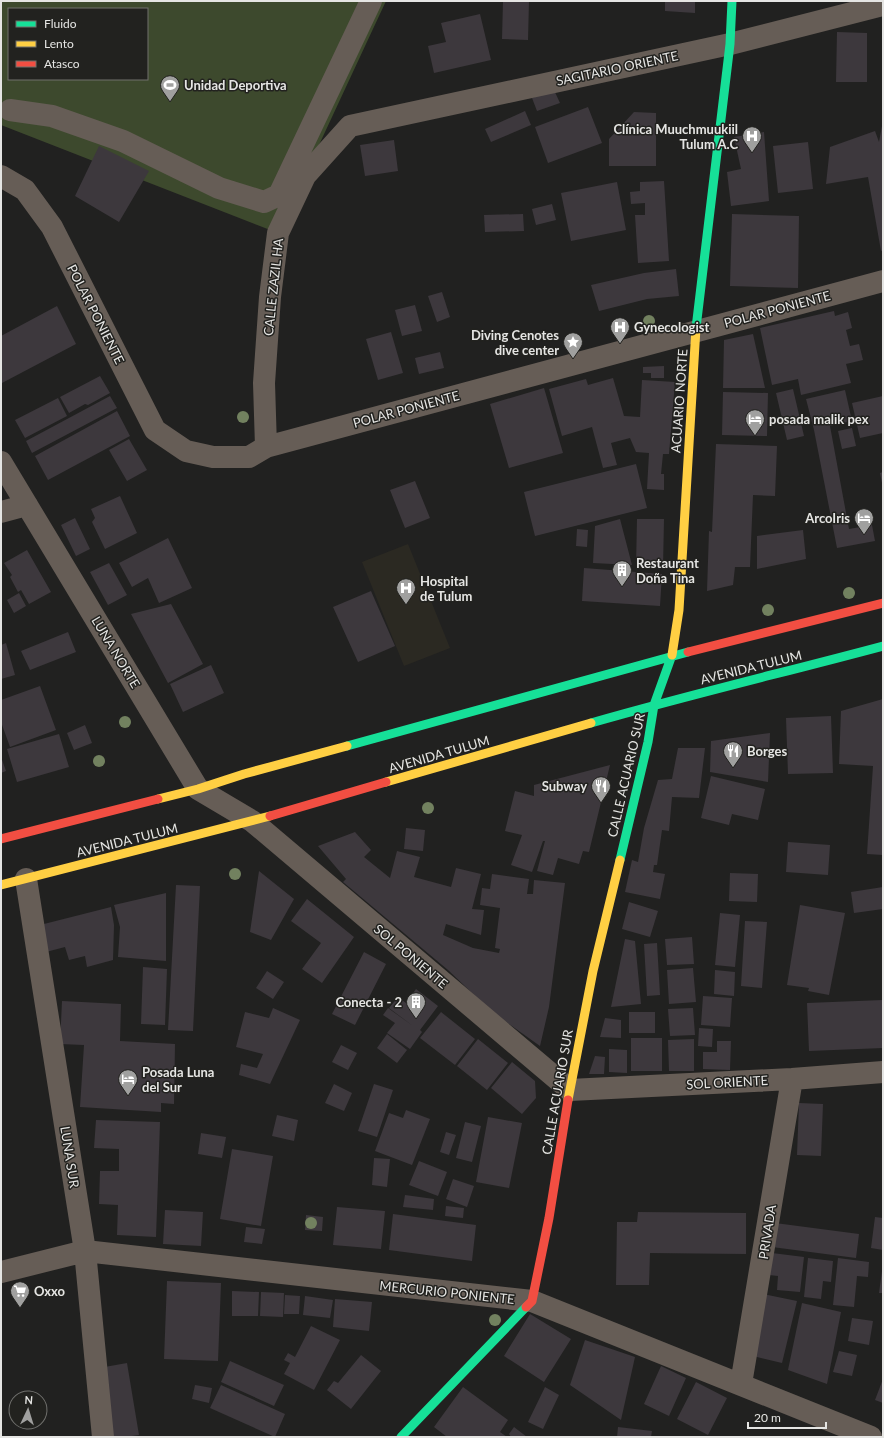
<svg xmlns="http://www.w3.org/2000/svg" width="884" height="1438" font-family="Lato,sans-serif">
<style>
.built{fill:#2b2922}
.green{fill:#3d492d;fill-rule:evenodd}
.building{fill:#3d383d}
.lines{fill:none;stroke-linecap:round;stroke-linejoin:round}
.street{stroke:#665d56;stroke-width:22}
.fast{stroke:#16e098;stroke-width:9}
.slow{stroke:#ffcf43;stroke-width:9}
.jam{stroke:#f24e42;stroke-width:9}
.tree{fill:#72815f}
.labels{text-anchor:middle;dominant-baseline:central;stroke-width:3;stroke-linejoin:round;paint-order:stroke}
.street-label{font-size:13px;fill:#e5e5e3;stroke:#22221f}
.poi-label{font-size:13px;font-weight:bold;fill:#e5e5e3;stroke:#22221f;text-anchor:start}
</style>
<rect width="100%" height="100%" fill="#212120"/>
<path class="built" d="M 408,544 L 450,648 L 404,666 L 362,562 Z"/>
<path class="green" d="M 1,1 L 386,1 L 278,233 L 1,125 ZM 9,9 L 147,9 L 147,79 L 9,79 Z"/>
<path class="building" d="M 503,1 L 529,1 L 528,40 L 502,39 Z
M 665,1 L 695,1 L 695,13 L 665,11 Z
M 480,14 L 491,60 L 434,73 L 428,46 L 446,42 L 441,23 Z
M 837,32 L 867,33 L 867,82 L 836,82 Z
M 554,90 L 560,103 L 537,111 L 532,98 Z
M 588,107 L 602,143 L 548,163 L 535,127 Z
M 525,111 L 531,125 L 491,142 L 485,129 Z
M 634,112 L 656,113 L 656,166 L 609,166 L 609,139 Z
M 882,126 L 883,250 L 881,251 L 868,177 L 826,184 L 830,147 L 875,131 L 879,142 Z
M 764,132 L 769,201 L 731,206 L 727,172 L 741,169 L 734,137 Z
M 394,140 L 398,171 L 365,176 L 360,145 Z
M 808,142 L 813,189 L 778,193 L 773,146 Z
M 99,146 L 149,171 L 119,222 L 75,196 Z
M 664,181 L 669,261 L 638,263 L 635,215 L 645,215 L 645,203 L 631,204 L 630,192 L 640,191 L 640,182 Z
M 617,182 L 626,230 L 571,241 L 561,193 Z
M 552,204 L 556,220 L 536,225 L 532,209 Z
M 523,214 L 524,231 L 485,232 L 484,215 Z
M 732,214 L 799,216 L 798,288 L 730,286 Z
M 676,269 L 679,296 L 647,299 L 599,311 L 591,285 L 644,273 Z
M 442,292 L 450,317 L 437,322 L 428,296 Z
M 415,305 L 422,331 L 402,336 L 395,310 Z
M 57,306 L 76,344 L 2,383 L 1,336 Z
M 834,311 L 835,316 L 848,312 L 852,328 L 846,330 L 850,346 L 859,344 L 863,360 L 846,364 L 851,383 L 801,395 L 798,379 L 772,385 L 760,328 Z
M 391,332 L 403,373 L 378,380 L 366,339 Z
M 753,334 L 765,388 L 723,388 L 724,340 Z
M 440,352 L 444,368 L 419,374 L 415,358 Z
M 664,366 L 664,378 L 651,378 L 651,373 L 643,373 L 643,367 Z
M 100,376 L 110,393 L 88,405 L 85,404 L 69,413 L 60,397 Z
M 613,378 L 624,416 L 640,417 L 642,380 L 675,382 L 669,454 L 663,454 L 661,474 L 664,474 L 664,490 L 647,489 L 649,453 L 636,452 L 630,438 L 611,443 L 617,465 L 603,468 L 592,427 L 562,436 L 549,389 L 586,379 L 588,385 Z
M 544,388 L 563,453 L 509,468 L 490,404 Z
M 793,389 L 804,436 L 787,440 L 776,393 Z
M 845,390 L 852,421 L 830,426 L 849,529 L 872,525 L 875,541 L 837,548 L 814,430 L 806,399 Z
M 723,392 L 768,393 L 767,436 L 722,435 Z
M 110,396 L 117,408 L 32,453 L 26,441 Z
M 883,396 L 883,433 L 860,438 L 852,403 Z
M 58,398 L 67,416 L 25,438 L 15,420 Z
M 117,411 L 130,436 L 48,480 L 35,456 Z
M 852,428 L 856,446 L 842,449 L 838,431 Z
M 129,439 L 147,470 L 127,481 L 109,450 Z
M 716,444 L 777,446 L 775,496 L 753,495 L 750,567 L 735,567 L 733,585 L 707,591 L 709,531 L 712,532 Z
M 636,464 L 647,508 L 535,536 L 524,492 Z
M 883,472 L 883,483 L 882,483 L 880,473 Z
M 415,481 L 430,518 L 405,528 L 390,490 Z
M 120,496 L 137,533 L 105,549 L 92,522 L 95,518 L 91,509 Z
M 75,518 L 90,549 L 76,556 L 61,525 Z
M 620,519 L 632,565 L 593,563 L 595,526 Z
M 637,519 L 664,519 L 663,568 L 636,567 Z
M 577,529 L 588,530 L 587,547 L 576,546 Z
M 803,530 L 806,559 L 757,569 L 757,536 Z
M 168,538 L 192,588 L 159,603 L 148,578 L 132,587 L 119,563 Z
M 27,550 L 51,592 L 29,604 L 21,590 L 18,592 L 10,577 L 12,575 L 4,563 Z
M 109,563 L 127,595 L 108,605 L 90,572 Z
M 584,568 L 662,574 L 660,606 L 582,601 Z
M 371,591 L 395,646 L 358,662 L 333,607 Z
M 19,593 L 26,606 L 14,613 L 7,600 Z
M 171,604 L 203,664 L 168,683 L 131,614 Z
M 68,632 L 76,652 L 30,670 L 21,651 Z
M 6,643 L 15,675 L 1,679 L 1,645 Z
M 211,665 L 224,693 L 183,712 L 170,684 Z
M 40,686 L 56,730 L 10,747 L 1,722 L 1,700 Z
M 883,699 L 883,855 L 867,854 L 873,766 L 839,764 L 841,711 Z
M 831,716 L 833,773 L 788,774 L 786,718 Z
M 85,725 L 92,743 L 74,750 L 67,733 Z
M 770,733 L 768,782 L 710,772 L 711,741 Z
M 59,734 L 69,767 L 17,782 L 7,749 Z
M 678,748 L 705,748 L 699,798 L 672,797 L 669,831 L 662,830 L 657,865 L 654,865 L 653,872 L 665,874 L 660,899 L 625,892 L 632,860 L 638,862 L 644,828 L 658,780 L 672,779 Z
M 1,757 L 6,771 L 1,773 Z
M 610,765 L 589,852 L 583,851 L 579,864 L 558,858 L 553,875 L 537,871 L 545,841 L 543,841 L 532,872 L 511,865 L 522,835 L 505,831 L 515,791 L 534,796 L 534,785 Z
M 711,776 L 765,789 L 758,820 L 732,814 L 729,825 L 701,818 Z
M 406,828 L 425,830 L 423,851 L 404,849 Z
M 355,832 L 371,850 L 364,857 L 390,878 L 397,851 L 420,857 L 414,877 L 451,887 L 456,868 L 481,874 L 472,909 L 484,910 L 481,935 L 446,924 L 443,935 L 473,948 L 499,953 L 500,949 L 495,948 L 500,908 L 480,905 L 482,888 L 490,889 L 492,874 L 529,879 L 527,894 L 533,894 L 534,880 L 565,883 L 549,1007 L 540,1046 L 491,1011 L 448,970 L 343,882 L 346,879 L 318,846 Z
M 788,842 L 830,845 L 828,875 L 786,872 Z
M 259,871 L 294,899 L 271,940 L 250,932 Z
M 730,873 L 758,874 L 757,902 L 729,901 Z
M 176,885 L 200,886 L 193,1031 L 168,1030 Z
M 883,887 L 883,909 L 854,913 L 851,892 Z
M 166,893 L 166,961 L 118,957 L 120,927 L 114,905 Z
M 307,899 L 354,937 L 322,983 L 302,969 L 321,943 L 291,921 Z
M 629,902 L 658,911 L 650,937 L 622,929 Z
M 800,905 L 845,913 L 829,995 L 808,991 L 809,988 L 787,985 Z
M 111,907 L 114,925 L 113,960 L 87,967 L 85,956 L 69,960 L 65,947 L 46,952 L 40,925 Z
M 720,913 L 740,915 L 735,967 L 715,965 Z
M 745,921 L 767,922 L 762,988 L 741,986 Z
M 692,937 L 694,964 L 667,965 L 665,939 Z
M 625,939 L 635,941 L 641,1004 L 611,1007 Z
M 657,943 L 660,995 L 647,996 L 644,944 Z
M 364,952 L 386,964 L 355,1025 L 332,1014 Z
M 143,967 L 167,969 L 165,1025 L 141,1024 Z
M 693,968 L 696,1002 L 669,1004 L 667,970 Z
M 715,970 L 735,972 L 734,996 L 714,994 Z
M 267,971 L 284,982 L 273,999 L 256,988 Z
M 416,989 L 438,1006 L 420,1030 L 422,1032 L 410,1049 L 387,1033 L 395,1023 L 383,1015 L 388,1008 L 413,1026 L 389,1008 L 398,997 L 406,1003 Z
M 703,996 L 732,998 L 730,1027 L 701,1025 Z
M 883,1000 L 883,1048 L 809,1051 L 807,1003 Z
M 62,1001 L 121,1004 L 120,1041 L 175,1044 L 174,1104 L 161,1103 L 161,1112 L 80,1107 L 84,1045 L 60,1044 Z
M 273,1008 L 300,1020 L 270,1084 L 239,1075 L 241,1064 L 257,1068 L 263,1054 L 236,1047 L 245,1012 L 269,1018 Z
M 693,1008 L 695,1035 L 670,1036 L 668,1009 Z
M 441,1012 L 475,1039 L 455,1065 L 420,1038 Z
M 629,1012 L 655,1012 L 655,1033 L 629,1033 Z
M 605,1018 L 621,1020 L 621,1038 L 600,1037 Z
M 699,1028 L 713,1029 L 712,1047 L 698,1046 Z
M 387,1034 L 407,1050 L 397,1063 L 377,1048 Z
M 631,1038 L 662,1038 L 662,1071 L 631,1071 Z
M 478,1039 L 508,1063 L 487,1090 L 457,1066 Z
M 694,1039 L 694,1071 L 669,1071 L 668,1040 Z
M 717,1041 L 731,1041 L 730,1070 L 703,1069 L 703,1052 L 717,1052 Z
M 341,1045 L 357,1053 L 348,1070 L 332,1062 Z
M 609,1049 L 627,1050 L 627,1073 L 609,1072 Z
M 595,1056 L 605,1057 L 604,1074 L 589,1074 Z
M 512,1062 L 535,1081 L 536,1098 L 522,1114 L 491,1088 Z
M 334,1084 L 352,1093 L 344,1111 L 325,1103 Z
M 374,1084 L 393,1090 L 377,1137 L 358,1131 Z
M 799,1103 L 823,1104 L 821,1156 L 797,1155 Z
M 406,1110 L 430,1119 L 412,1165 L 375,1151 L 389,1113 L 403,1118 Z
M 277,1115 L 298,1120 L 294,1141 L 272,1136 Z
M 488,1117 L 522,1123 L 509,1188 L 476,1182 Z
M 96,1120 L 160,1122 L 156,1237 L 117,1235 L 118,1205 L 99,1204 L 100,1171 L 119,1171 L 119,1149 L 94,1148 Z
M 465,1122 L 481,1126 L 472,1162 L 456,1158 Z
M 446,1132 L 456,1135 L 449,1155 L 440,1152 Z
M 201,1133 L 226,1137 L 222,1158 L 198,1154 Z
M 232,1149 L 273,1156 L 261,1226 L 220,1219 Z
M 374,1158 L 390,1159 L 387,1187 L 372,1185 Z
M 419,1161 L 447,1172 L 438,1196 L 409,1185 Z
M 453,1179 L 474,1186 L 467,1207 L 446,1199 Z
M 405,1195 L 434,1199 L 433,1210 L 403,1207 Z
M 446,1206 L 464,1208 L 463,1218 L 445,1216 Z
M 337,1207 L 385,1211 L 381,1249 L 333,1245 Z
M 165,1210 L 203,1212 L 201,1246 L 163,1244 Z
M 638,1212 L 746,1213 L 746,1254 L 650,1253 L 649,1285 L 616,1285 L 617,1222 L 637,1222 Z
M 393,1214 L 476,1225 L 472,1261 L 389,1250 Z
M 306,1215 L 323,1217 L 322,1231 L 305,1230 Z
M 875,1217 L 883,1218 L 883,1250 L 871,1248 Z
M 775,1223 L 859,1234 L 856,1258 L 772,1247 Z
M 246,1227 L 265,1229 L 262,1244 L 244,1242 Z
M 772,1253 L 804,1257 L 800,1292 L 777,1290 L 778,1276 L 769,1275 Z
M 808,1258 L 833,1261 L 831,1282 L 823,1281 L 821,1299 L 804,1297 Z
M 838,1258 L 869,1262 L 868,1277 L 857,1276 L 854,1307 L 833,1305 Z
M 882,1271 L 883,1272 L 883,1293 L 879,1293 Z
M 167,1281 L 221,1283 L 218,1361 L 164,1359 Z
M 232,1291 L 259,1292 L 258,1316 L 232,1316 Z
M 261,1292 L 284,1293 L 283,1317 L 260,1316 Z
M 763,1294 L 797,1301 L 782,1363 L 749,1355 Z
M 285,1295 L 300,1296 L 299,1314 L 284,1314 Z
M 305,1296 L 333,1300 L 330,1318 L 303,1315 Z
M 335,1299 L 372,1302 L 369,1331 L 333,1327 Z
M 802,1303 L 841,1312 L 827,1384 L 788,1370 Z
M 530,1314 L 571,1339 L 544,1382 L 504,1356 Z
M 852,1318 L 873,1321 L 869,1345 L 848,1341 Z
M 311,1326 L 340,1340 L 314,1390 L 284,1374 L 290,1363 L 284,1360 L 288,1353 L 295,1357 Z
M 585,1340 L 635,1357 L 621,1420 L 570,1385 Z
M 839,1351 L 857,1355 L 852,1376 L 833,1372 Z
M 361,1355 L 381,1371 L 351,1409 L 327,1390 L 334,1381 L 338,1383 Z
M 230,1361 L 284,1385 L 274,1406 L 221,1382 Z
M 127,1363 L 139,1435 L 125,1437 L 110,1437 L 99,1368 Z
M 661,1366 L 686,1378 L 669,1416 L 644,1404 Z
M 883,1379 L 883,1403 L 875,1400 Z
M 696,1382 L 727,1398 L 708,1435 L 677,1419 Z
M 195,1385 L 212,1388 L 209,1403 L 192,1399 Z
M 221,1385 L 285,1414 L 275,1437 L 210,1408 Z
M 463,1387 L 508,1420 L 500,1432 L 507,1437 L 447,1437 L 434,1427 Z
M 545,1387 L 559,1395 L 543,1429 L 528,1422 Z
M 514,1427 L 527,1437 L 511,1437 L 509,1434 Z
M 618,1427 L 652,1431 L 651,1437 L 617,1437 Z"/>
<g class="lines">
<path class="street" d="M 10,110 L 52,116 L 123,141 L 219,188 L 264,202 L 279,195 L 371,1
M 1,176 L 25,190 L 52,227 L 155,430 L 186,451 L 213,457 L 249,457 L 266,447 L 883,281
M 266,447 L 264,383 L 270,297 L 278,233 L 305,176 L 350,126 L 730,44 L 883,5
M 1,462 L 198,789 L 252,821 L 570,1090 L 792,1079 L 883,1072
M 1,512 L 27,505
M 26,879 L 85,1251 L 103,1437
M 1,1272 L 85,1251 L 532,1301 L 871,1437
M 741,1384 L 792,1079"/>
<path class="fast" d="M 696,328 L 730,44 L 732,1
M 591,723 C 688,695 786,672 883,646
M 347,746 L 688,652
M 620,860 L 648,742 L 654,705 L 672,655
M 401,1437 L 526,1307"/>
<path class="slow" d="M 672,655 L 679,610 L 696,328
M 386,782 L 591,723
M 158,799 L 198,789 L 244,774 L 347,746
M 1,885 L 270,816
M 568,1100 L 593,971 L 620,860"/>
<path class="jam" d="M 688,652 L 883,603
M 270,816 L 386,782
M 1,839 L 158,799
M 526,1307 L 532,1301 L 549,1218 L 568,1100"/>
</g>
<g class="tree">
<circle cx="649" cy="321" r="6"/>
<circle cx="243" cy="417" r="6"/>
<circle cx="849" cy="593" r="6"/>
<circle cx="768" cy="610" r="6"/>
<circle cx="125" cy="722" r="6"/>
<circle cx="99" cy="761" r="6"/>
<circle cx="428" cy="808" r="6"/>
<circle cx="235" cy="874" r="6"/>
<circle cx="311" cy="1223" r="6"/>
<circle cx="495" cy="1320" r="6"/>
</g>
<defs>
<symbol id="stadium-pin" viewBox="-11 -11 22 30"><path d="M0 17L-7.5 6A9.5 9.5 0 1 1 7.5 6Z" fill="#a0a09f" stroke="#22221f"/><path d="M0-5a6.5 5 0 1 0 0 10a6.5 5 0 1 0 0-10ZM-3.5-1.8h7v3.6h-7Z" fill="#fff"/></symbol>
<symbol id="hospital-pin" viewBox="-11 -11 22 30"><path d="M0 17L-7.5 6A9.5 9.5 0 1 1 7.5 6Z" fill="#a0a09f" stroke="#22221f"/><path d="M-5-5h3v3.5h4V-5h3V5h-3V1.5h-4V5h-3Z" fill="#fff"/></symbol>
<symbol id="sight-pin" viewBox="-11 -11 22 30"><path d="M0 17L-7.5 6A9.5 9.5 0 1 1 7.5 6Z" fill="#a0a09f" stroke="#22221f"/><path d="M0-6L1.8-2.2L6-1.7L2.9 1.2L3.7 5.4L0 3.3L-3.7 5.4L-2.9 1.2L-6-1.7L-1.8-2.2Z" fill="#fff"/></symbol>
<symbol id="hotel-pin" viewBox="-11 -11 22 30"><path d="M0 17L-7.5 6A9.5 9.5 0 1 1 7.5 6Z" fill="#a0a09f" stroke="#22221f"/><path d="M-6-4.5h1.5V1H6V5H4.5V3h-9V5H-6ZM-4 0a1.8 1.8 0 1 1 3.6 0ZM.5 0V-2.5h3Q6-2.5 6 0Z" fill="#fff"/></symbol>
<symbol id="building-pin" viewBox="-11 -11 22 30"><path d="M0 17L-7.5 6A9.5 9.5 0 1 1 7.5 6Z" fill="#a0a09f" stroke="#22221f"/><path d="M-4-6H4V6H1V3H-1V6H-4ZM-2.5-4.3h1.7v1.8h-1.7ZM.8-4.3h1.7v1.8H.8ZM-2.5-1h1.7V.8h-1.7ZM.8-1h1.7V.8H.8Z" fill="#fff"/></symbol>
<symbol id="restaurant-pin" viewBox="-11 -11 22 30"><path d="M0 17L-7.5 6A9.5 9.5 0 1 1 7.5 6Z" fill="#a0a09f" stroke="#22221f"/><path d="M-5-6h1v4h1v-4h1v4h1v-4h1v5L-1.5 .5V6h-2V.5L-5-1ZM5-6V6H3V1.5H1.5Q1.5-4 5-6Z" fill="#fff"/></symbol>
<symbol id="supermarket-pin" viewBox="-11 -11 22 30"><path d="M0 17L-7.5 6A9.5 9.5 0 1 1 7.5 6Z" fill="#a0a09f" stroke="#22221f"/><path d="M-6-5.5h2.5l.6 2H6L4.5 2H-2.5L-4.4-4H-6ZM-1.5 3.2a1.3 1.3 0 1 0 .1 0ZM3 3.2a1.3 1.3 0 1 0 .1 0Z" fill="#fff"/></symbol>
</defs>
<g fill-rule="evenodd">
<use href="#stadium-pin" x="159" y="74" width="22" height="30"/>
<use href="#hospital-pin" x="741" y="125" width="22" height="30"/>
<use href="#hospital-pin" x="609" y="316" width="22" height="30"/>
<use href="#sight-pin" x="562" y="331" width="22" height="30"/>
<use href="#hotel-pin" x="744" y="408" width="22" height="30"/>
<use href="#hotel-pin" x="853" y="507" width="22" height="30"/>
<use href="#building-pin" x="611" y="559" width="22" height="30"/>
<use href="#hospital-pin" x="395" y="577" width="22" height="30"/>
<use href="#restaurant-pin" x="722" y="740" width="22" height="30"/>
<use href="#restaurant-pin" x="590" y="775" width="22" height="30"/>
<use href="#building-pin" x="405" y="991" width="22" height="30"/>
<use href="#hotel-pin" x="117" y="1068" width="22" height="30"/>
<use href="#supermarket-pin" x="9" y="1280" width="22" height="30"/>
</g>
<g class="labels">
<g class="street-label">
<text transform="translate(617 68) rotate(-12)">SAGITARIO ORIENTE</text>
<text transform="translate(273 287) rotate(-84)">CALLE ZAZIL HA</text>
<text transform="translate(777 309) rotate(-15)">POLAR PONIENTE</text>
<text transform="translate(96 314) rotate(63)">POLAR PONIENTE</text>
<text transform="translate(679 401) rotate(-86)">ACUARIO NORTE</text>
<text transform="translate(406 409) rotate(-15)">POLAR PONIENTE</text>
<text transform="translate(116 652) rotate(59)">LUNA NORTE</text>
<text transform="translate(751 667) rotate(-14)">AVENIDA TULUM</text>
<text transform="translate(439 754) rotate(-16)">AVENIDA TULUM</text>
<text transform="translate(626 775) rotate(-77)">CALLE ACUARIO SUR</text>
<text transform="translate(127 840) rotate(-14)">AVENIDA TULUM</text>
<text transform="translate(411 956) rotate(40)">SOL PONIENTE</text>
<text transform="translate(727 1082) rotate(-3)">SOL ORIENTE</text>
<text transform="translate(557 1092) rotate(-80)">CALLE ACUARIO SUR</text>
<text transform="translate(70 1157) rotate(81)">LUNA SUR</text>
<text transform="translate(767 1232) rotate(-81)">PRIVADA</text>
<text transform="translate(447 1292) rotate(6)">MERCURIO PONIENTE</text>
</g>
<g class="poi-label">
<text x="184" y="85">Unidad Deportiva</text>
<text x="738" y="129" text-anchor="end">Clínica Muuchmuukiil<tspan x="738" dy="15">Tulum A.C</tspan></text>
<text x="634" y="327">Gynecologist</text>
<text x="559" y="335" text-anchor="end">Diving Cenotes<tspan x="559" dy="15">dive center</tspan></text>
<text x="769" y="419">posada malik pex</text>
<text x="850" y="518" text-anchor="end">ArcoIris</text>
<text x="636" y="563">Restaurant<tspan x="636" dy="15">Doña Tina</tspan></text>
<text x="420" y="581">Hospital<tspan x="420" dy="15">de Tulum</tspan></text>
<text x="747" y="751">Borges</text>
<text x="587" y="786" text-anchor="end">Subway</text>
<text x="402" y="1002" text-anchor="end">Conecta - 2</text>
<text x="142" y="1072">Posada Luna<tspan x="142" dy="15">del Sur</tspan></text>
<text x="34" y="1291">Oxxo</text>
</g>
</g>
<rect width="884" height="1438" fill="none" stroke="#e5e5e3" stroke-width="4"/>
<rect x="8" y="8" width="140" height="72" fill="#22221f" stroke="#70706d"/>
<rect x="16" y="21" width="20" height="6" fill="#16e098" stroke="#70706d"/>
<text x="44" y="28" font-size="12" fill="#e5e5e3">Fluido</text>
<rect x="16" y="41" width="20" height="6" fill="#ffcf43" stroke="#70706d"/>
<text x="44" y="48" font-size="12" fill="#e5e5e3">Lento</text>
<rect x="16" y="61" width="20" height="6" fill="#f24e42" stroke="#70706d"/>
<text x="44" y="68" font-size="12" fill="#e5e5e3">Atasco</text>
<g transform="translate(28 1410) rotate(4)"><circle r="19" fill="#22221f" stroke="#70706d"/>
<path d="M0-3L7 15L0 10L-7 15Z" fill="#a0a09f"/>
<text y="-6" font-size="11" font-weight="bold" text-anchor="middle" fill="#e5e5e3">N</text>
</g>
<path d="M748 1422v6h78v-6" fill="none" stroke="#e5e5e3" stroke-width="2"/>
<text x="754" y="1422" font-size="12" fill="#e5e5e3" stroke="#22221f" stroke-width="3" paint-order="stroke">20 m</text>
</svg>
